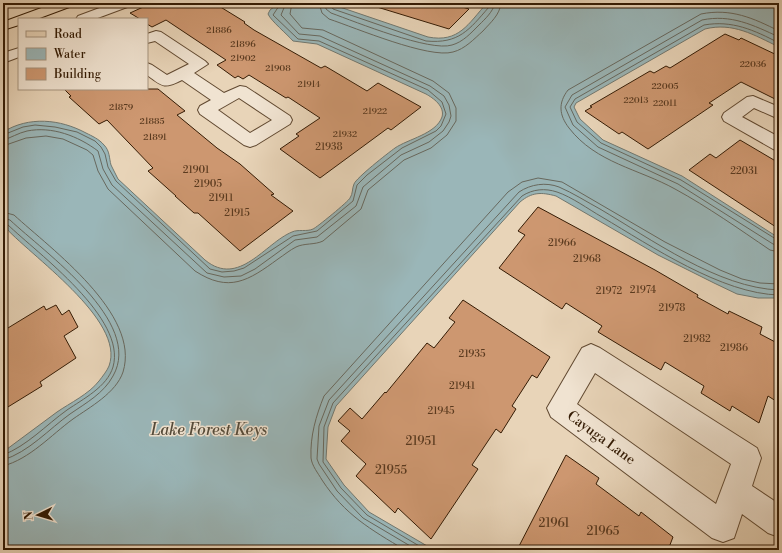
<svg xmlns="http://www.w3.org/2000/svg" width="782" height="553" font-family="'Libre Bodoni',serif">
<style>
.water{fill:#9ab6b8;stroke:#717870}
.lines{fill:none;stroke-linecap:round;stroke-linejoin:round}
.shore{stroke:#67685e;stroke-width:1}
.building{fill:#cd9770;stroke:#341b04}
.minor-casing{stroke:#614931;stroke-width:2}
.major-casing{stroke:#341b04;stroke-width:2}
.minor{fill:#f0e3d1;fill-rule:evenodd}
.major{fill:#e8d4b8;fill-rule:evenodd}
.labels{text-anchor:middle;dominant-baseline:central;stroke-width:3;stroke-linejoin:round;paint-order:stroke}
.far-number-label{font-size:9px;fill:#5a3a1f}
.number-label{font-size:10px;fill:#5a3a1f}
.near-number-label{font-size:12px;fill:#5a3a1f}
.near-street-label{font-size:14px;fill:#341b04;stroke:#f0e3d1}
.near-water-label{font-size:16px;font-style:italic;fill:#534a3a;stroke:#f0e3d1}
</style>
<rect width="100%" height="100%" fill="#e8d4b8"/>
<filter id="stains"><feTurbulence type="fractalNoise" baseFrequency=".005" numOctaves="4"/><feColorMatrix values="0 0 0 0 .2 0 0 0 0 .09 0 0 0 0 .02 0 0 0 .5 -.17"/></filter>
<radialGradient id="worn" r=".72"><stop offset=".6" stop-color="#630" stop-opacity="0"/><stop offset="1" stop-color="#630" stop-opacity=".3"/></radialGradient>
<path class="water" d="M 279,3 L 328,3 L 428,37 C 459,43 468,24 487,3 L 779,3 L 779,47 C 754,35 733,22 705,29 L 576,103 L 574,107 L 580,119 L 603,140 L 682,176 L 779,238 L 779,298 L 758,298 L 737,294 L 714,283 L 658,255 L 556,196 C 541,192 532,192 520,202 L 336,406 L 328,427 L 326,459 L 344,485 L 369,512 L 434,550 L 3,550 L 3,452 C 21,439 39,425 57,412 C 70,403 89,394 99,381 C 102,377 107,371 109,366 C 126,320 29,255 3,225 L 3,132 C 29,116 60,119 86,133 C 92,136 99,139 104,145 C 110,151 109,158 111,165 C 113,170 116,174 118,179 L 205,260 C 239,288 265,243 292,232 C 298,229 307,232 313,229 C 316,228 349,201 350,198 C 353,194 352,188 354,184 C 356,178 388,153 395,148 C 408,139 436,134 442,117 C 445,106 433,98 426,94 L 317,44 L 293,41 C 287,34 271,21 268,14 L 270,10 Z"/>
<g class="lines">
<path class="shore" d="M 319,3 L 322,13 L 329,19 C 356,28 429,59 453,52 C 465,49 474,39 483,31 C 490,23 500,15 501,3
M 325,3 L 326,9 L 331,13 C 356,22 430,52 452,45 C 463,42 471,33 479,25 C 485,19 493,12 495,3
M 330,3 L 333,9 L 426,41 C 459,44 469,30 489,7 L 490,3
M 779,31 C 753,18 731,8 701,14 L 568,90 C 558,103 559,115 569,128 C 596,163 639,169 675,189 C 708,207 739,229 770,250 L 779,252
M 779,37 C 753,25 731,14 702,20 L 572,95 L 565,107 L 573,125 L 598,147 L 678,184 L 773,244 L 779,246
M 779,43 C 754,30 732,20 704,25 L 575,99 L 570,107 L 577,122 L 601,143 L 681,180 L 779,241
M 3,135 L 23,127 L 35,125 L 55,127 L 77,132 L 95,141 L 101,147 L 105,154 L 108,167 L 116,181 L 210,269 L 222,272 L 234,271 L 244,268 L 293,236 L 317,231 L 353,201 L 357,185 L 367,175 L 402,148 L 436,131 L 441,126 L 446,114 L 442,102 L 428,90 L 319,41 L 298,39 L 273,15 L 281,3
M 3,140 C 11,138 18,133 27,131 C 52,126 78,136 98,151 L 103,169 L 112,185 L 207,273 L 224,277 L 241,276 L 255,269 L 295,240 L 317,237 L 356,206 L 363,187 L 401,155 L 429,142 L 443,131 L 449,122 L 451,116 L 449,105 L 444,96 L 430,86 L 320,36 L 299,34 L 281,15 L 286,3
M 3,146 L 26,138 L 46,136 L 63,139 L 87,150 L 93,155 L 98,171 L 108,189 L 195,271 C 229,293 248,281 278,259 C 284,255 290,250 296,247 C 304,243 315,245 323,241 L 361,209 L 368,190 L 404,160 L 431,148 L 447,135 L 456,121 L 456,108 L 449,93 L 433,81 L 323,30 L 302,28 L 290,14 L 292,3
M 3,212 L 14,215 C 51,249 141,314 123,372 C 116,393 90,407 73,419 C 51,435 30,459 3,466
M 3,218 L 10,220 C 44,252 144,322 113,376 C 104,393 86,403 70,414 C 49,429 29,452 3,460
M 3,223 L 7,224 C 38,254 127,318 113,367 C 107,387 83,399 67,410 C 46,425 27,446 3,455
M 405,550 C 370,529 345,515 322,480 C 318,473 312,466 311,458 C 310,436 316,416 324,396 L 508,192 L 522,182 L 538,178 L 562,182 L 665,242 L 720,270 L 742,279 L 760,283 L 779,284
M 417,550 L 363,518 L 337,491 L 319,464 L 317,459 L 319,426 L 329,400 L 519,192 C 531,184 546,182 559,187 C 573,193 587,202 600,209 C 651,239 718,288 779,290
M 426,550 L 367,515 L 341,488 L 323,462 L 324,427 L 333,403 L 522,196 C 533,189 545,188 557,192 C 572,197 588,209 602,217 C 651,246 722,294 779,295"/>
</g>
<path class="building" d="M 152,3 L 214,3 L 245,22 L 244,23 L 254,30 L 321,68 L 325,66 L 367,91 L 378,83 L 421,107 L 391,130 L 388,128 L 320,178 L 280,149 L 299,136 L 296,134 L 320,118 L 288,97 L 286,98 L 249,75 L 243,79 L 238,76 L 235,78 L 217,65 L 226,60 L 166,20 L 152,27 L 147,24 L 147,19 L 140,19 L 130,13 Z
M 378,3 L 449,3 L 469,9 L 449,29 L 377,7 Z
M 725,34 L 739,40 L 741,38 L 779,56 L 779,101 L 741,82 L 709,103 L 713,105 L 648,149 L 622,132 L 619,134 L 585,111 L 592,107 L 590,106 L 650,71 L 654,73 L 666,66 L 670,68 Z
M 64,89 L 158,89 L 185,111 L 177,115 L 217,148 L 240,164 L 274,194 L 271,195 L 293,211 L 240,251 L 198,213 L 194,213 L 175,196 L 176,196 L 148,171 L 153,168 L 107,120 L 99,124 L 69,97 L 71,96 Z
M 740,140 L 779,163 L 779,229 L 689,170 L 710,154 L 716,158 Z
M 538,207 L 655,270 L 698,295 L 697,297 L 728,314 L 729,311 L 762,327 L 760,334 L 779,344 L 779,403 L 768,396 L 759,423 L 732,406 L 730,411 L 701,393 L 704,386 L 665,362 L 661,370 L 598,332 L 602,326 L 566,303 L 562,309 L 499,268 L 525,235 L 518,231 Z
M 463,300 L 550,357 L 537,378 L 532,375 L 512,406 L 516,409 L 501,433 L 496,429 L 472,465 L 478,469 L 431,539 L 398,508 L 395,513 L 356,476 L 366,464 L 341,441 L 350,431 L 338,421 L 350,408 L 362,419 L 385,392 L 386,393 L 427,343 L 434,348 L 455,322 L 449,318 Z
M 56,305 L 62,315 L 69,310 L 78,327 L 64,336 L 76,358 L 40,382 L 42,386 L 3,410 L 3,331 L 44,306 L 46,310 Z
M 566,455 L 599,478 L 596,484 L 639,516 L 641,512 L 673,537 L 668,550 L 517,550 Z"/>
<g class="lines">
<defs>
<path id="minor" d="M 113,3 L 132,3 L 130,6 L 95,19 L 76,19 L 78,16 Z
M 156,31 L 161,32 L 205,61 L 208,64 L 194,73 L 224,93 L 240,86 L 246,87 L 290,116 L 292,120 L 290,124 L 256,145 L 250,147 L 244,145 L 200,114 L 198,110 L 200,106 L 211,100 L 182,80 C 164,89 163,87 147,75 L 147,63 L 152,65 L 167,75 L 189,64 L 155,41 L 147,43 L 147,34 ZM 239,98 L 272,120 L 250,133 L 218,110 Z
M 19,48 L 19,57 L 3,63 L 3,53 Z
M 753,96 L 779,107 L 779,119 L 754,108 L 742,117 L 779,137 L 779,151 L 773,149 L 724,121 L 722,117 L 724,113 L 747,97 Z
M 591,344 L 600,348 L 757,448 L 761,458 L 752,486 L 779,504 L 779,537 L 768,533 L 742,514 L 734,538 L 723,542 L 712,538 L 551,417 L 547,408 L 582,348 ZM 595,373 L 731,464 L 716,504 L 577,404 Z"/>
<path id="major" d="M 55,3 L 74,3 L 72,6 L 37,19 L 19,19 L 19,25 L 3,30 L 3,22 Z"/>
</defs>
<use href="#minor" class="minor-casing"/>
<use href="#major" class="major-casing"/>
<use href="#minor" class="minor"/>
<use href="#major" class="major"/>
</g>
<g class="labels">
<g class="far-number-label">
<text x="219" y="30">21886</text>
<text x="243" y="44">21896</text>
<text x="243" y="58">21902</text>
<text x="753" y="64">22036</text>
<text x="278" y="68">21908</text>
<text x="309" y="84">21914</text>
<text x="665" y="86">22005</text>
<text x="636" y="100">22013</text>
<text x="665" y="103">22011</text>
<text x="121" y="107">21879</text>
<text x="375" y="111">21922</text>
<text x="152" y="121">21885</text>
<text x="345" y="134">21932</text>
<text x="155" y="137">21891</text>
</g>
<g class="number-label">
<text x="329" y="147">21938</text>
<text x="196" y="170">21901</text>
<text x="744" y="171">22031</text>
<text x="208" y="184">21905</text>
<text x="221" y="198">21911</text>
<text x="237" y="213">21915</text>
<text x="562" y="243">21966</text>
<text x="587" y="259">21968</text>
<text x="643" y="290">21974</text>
<text x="609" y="291">21972</text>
<text x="672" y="308">21978</text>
<text x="697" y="339">21982</text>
<text x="734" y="348">21986</text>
<text x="472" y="354">21935</text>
<text x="462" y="386">21941</text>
<text x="441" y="411">21945</text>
</g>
<g class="near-number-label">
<text x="421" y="441">21951</text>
<text x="391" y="470">21955</text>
<text x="554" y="523">21961</text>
<text x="603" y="531">21965</text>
</g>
<g class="near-street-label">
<text transform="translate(601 438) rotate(36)">Cayuga Lane</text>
</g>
<g class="near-water-label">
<text x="209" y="430">Lake Forest Keys</text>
</g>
</g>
<rect width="782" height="553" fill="none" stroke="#e8d4b8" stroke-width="16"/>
<rect x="4" y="4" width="774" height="545" fill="none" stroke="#341b04" stroke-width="2"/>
<rect x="8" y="8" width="766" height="537" fill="none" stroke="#341b04"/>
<rect x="18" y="18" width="130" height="72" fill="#f0e3d1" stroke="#a5937f"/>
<rect x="26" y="31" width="20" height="6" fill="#e8d4b8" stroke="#a5937f"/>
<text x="54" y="38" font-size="12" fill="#341b04">Road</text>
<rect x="26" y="48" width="20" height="12" fill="#9ab6b8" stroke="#a5937f"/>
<text x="54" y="58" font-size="12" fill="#341b04">Water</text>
<rect x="26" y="68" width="20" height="12" fill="#cd9770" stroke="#a5937f"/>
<text x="54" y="78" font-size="12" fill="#341b04">Building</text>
<g transform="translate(38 515) rotate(265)" stroke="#f0e3d1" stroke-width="3" paint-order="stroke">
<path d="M0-3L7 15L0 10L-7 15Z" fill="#341b04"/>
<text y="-6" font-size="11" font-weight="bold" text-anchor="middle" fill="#341b04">N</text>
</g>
<rect width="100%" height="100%" filter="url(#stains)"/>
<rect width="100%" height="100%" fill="url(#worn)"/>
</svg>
